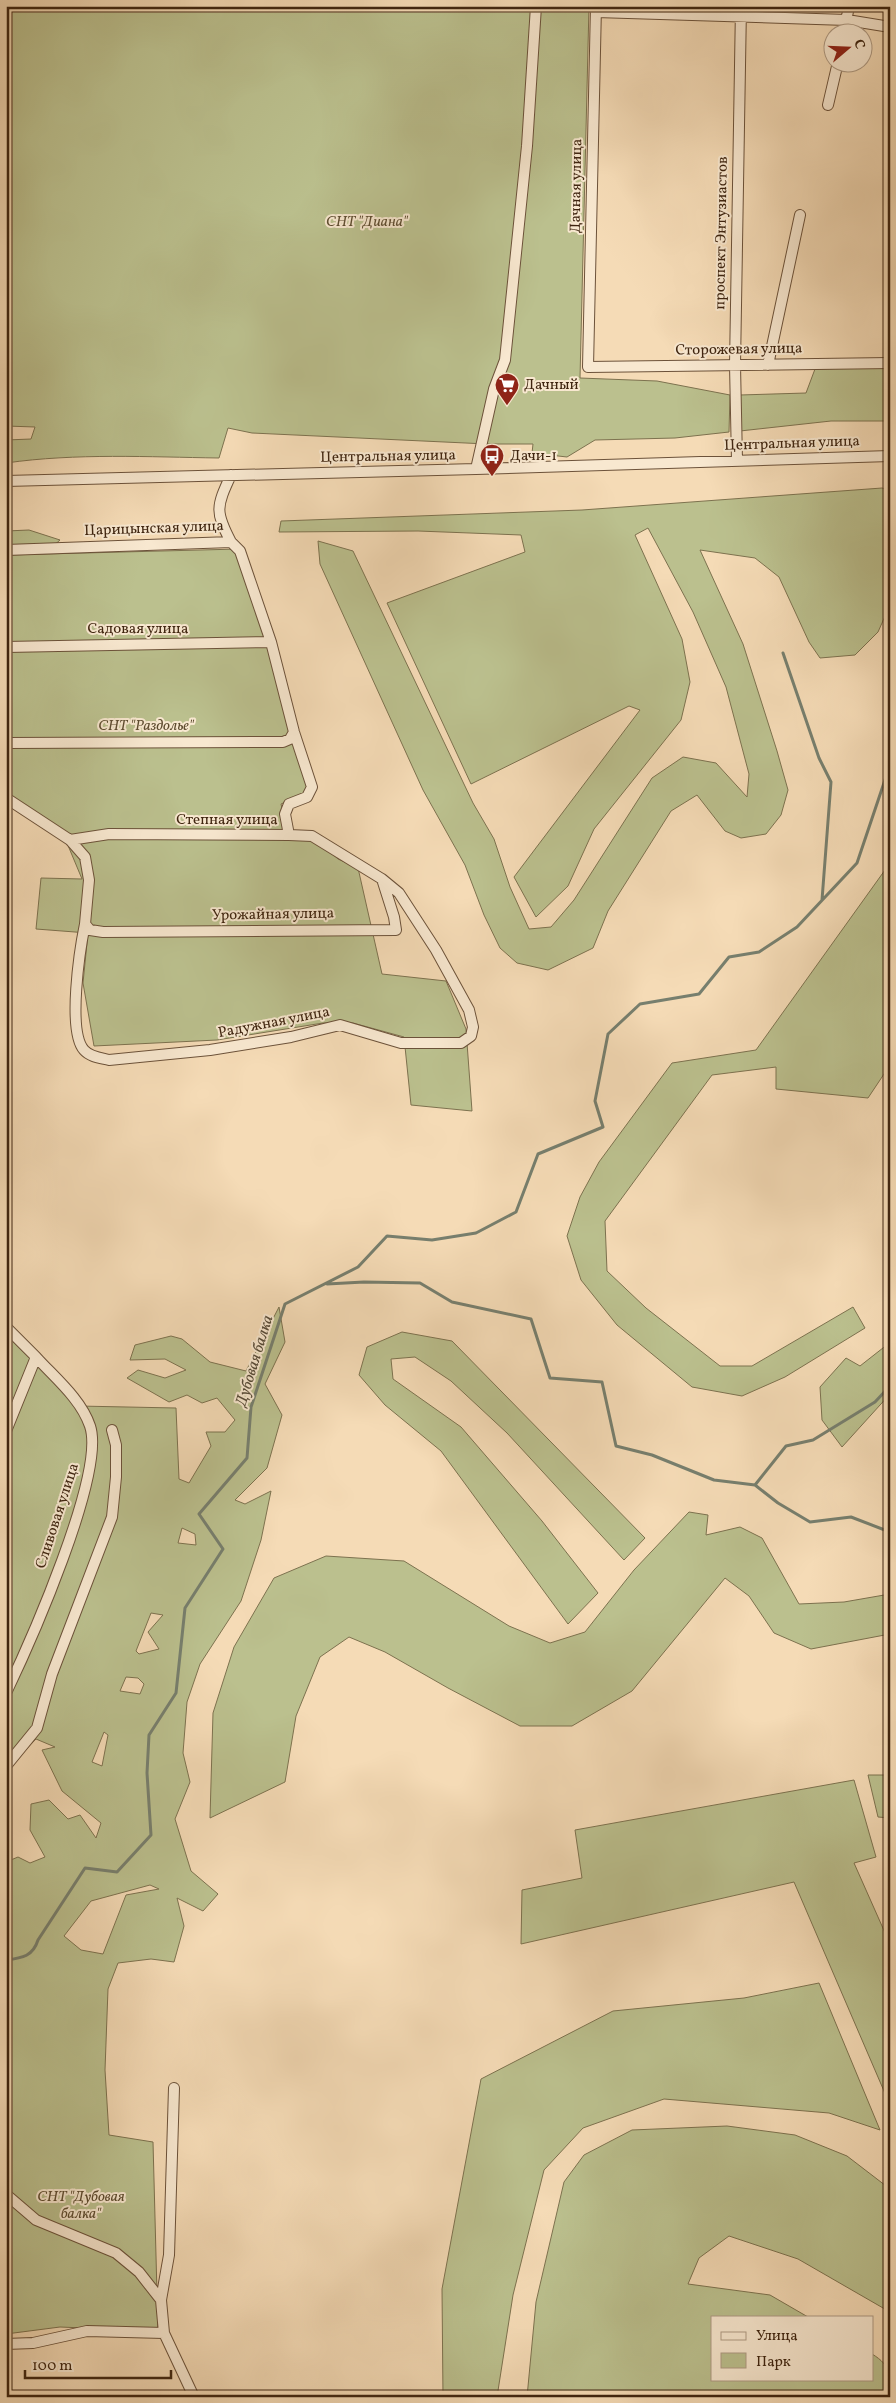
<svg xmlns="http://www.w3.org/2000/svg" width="896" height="2403" font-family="Vollkorn,serif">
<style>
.green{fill:#bbc08e;stroke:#7d724f;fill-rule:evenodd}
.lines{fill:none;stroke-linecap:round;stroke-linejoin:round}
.stream{stroke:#777f6e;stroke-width:3}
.minor-casing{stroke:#6c523a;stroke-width:12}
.minor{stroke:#f8e8d0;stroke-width:10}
.labels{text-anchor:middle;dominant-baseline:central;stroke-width:4;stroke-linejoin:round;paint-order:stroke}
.street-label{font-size:15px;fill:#3f2510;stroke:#f8e8d0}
.park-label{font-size:15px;font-style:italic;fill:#5e4c30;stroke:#f8e8d0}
.poi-label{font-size:15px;fill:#3f2510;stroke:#f8e8d0;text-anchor:start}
.water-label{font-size:16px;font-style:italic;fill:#564a37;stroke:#f8e8d0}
</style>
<rect width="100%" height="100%" fill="#f5dbb6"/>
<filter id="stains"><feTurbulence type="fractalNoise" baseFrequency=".004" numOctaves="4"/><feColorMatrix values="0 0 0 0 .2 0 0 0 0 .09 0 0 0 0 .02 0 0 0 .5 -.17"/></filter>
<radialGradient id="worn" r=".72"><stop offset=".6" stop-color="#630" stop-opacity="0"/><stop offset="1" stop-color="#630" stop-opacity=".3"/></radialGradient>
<path class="green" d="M 6,6 L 589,6 L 580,378 L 657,381 L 730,395 L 729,432 L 675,438 L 595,440 L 567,457 L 532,453 L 533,444 L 487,444 L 252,433 L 228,428 L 219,458 C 149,457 76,453 6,463 L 6,440 L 31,439 L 35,427 L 6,426 Z
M 890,367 L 890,421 L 831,421 L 740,431 L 740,395 L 806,393 L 815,369 Z
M 882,488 L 890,490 L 890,605 L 878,632 L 855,655 L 820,658 L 809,642 L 779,577 L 755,558 L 700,550 L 743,644 L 777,751 L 788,790 L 781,815 L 766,834 L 741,838 L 725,831 L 697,795 L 671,811 L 608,911 L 593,948 L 548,970 L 517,963 L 500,948 L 484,915 L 465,865 L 423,790 L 320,564 L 318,541 L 353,551 L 473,803 L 494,839 L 510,887 L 529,929 L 551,927 L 574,900 L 652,778 L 683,757 L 716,763 L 747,797 L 749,774 L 726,687 L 693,612 L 648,528 L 635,535 L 682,639 L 690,682 L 681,720 L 594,829 L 568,886 L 536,917 L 514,877 L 640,710 L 629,706 L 471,784 L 387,603 L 525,552 L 521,535 L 418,531 L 279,532 L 281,521 L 582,510 Z
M 29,530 L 60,540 L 51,548 L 6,550 L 6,531 Z
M 239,549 L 271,650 L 308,792 L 281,804 L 289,839 L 317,840 L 338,859 L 358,868 L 382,974 L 446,981 L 466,1029 L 472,1111 L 411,1105 L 404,1037 L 353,1023 L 323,1023 L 217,1040 L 94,1046 L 83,983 L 88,933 L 36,929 L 41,878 L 82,879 L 67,843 L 6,804 L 6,555 Z
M 890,863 L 890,1065 L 868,1098 L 776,1089 L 776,1067 L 712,1075 L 605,1221 L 607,1271 L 646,1308 L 720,1366 L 752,1366 L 853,1307 L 865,1328 L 785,1377 L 742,1396 L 692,1387 L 617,1325 L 581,1280 L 567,1236 L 580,1197 L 599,1162 L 672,1063 L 756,1050 Z
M 279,1307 L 285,1342 L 265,1384 L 282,1415 L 267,1468 L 235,1500 L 245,1504 L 271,1491 L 261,1540 L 241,1601 L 200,1664 L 187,1702 L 183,1753 L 190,1782 L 175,1819 L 191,1871 L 218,1894 L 203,1911 L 177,1898 L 184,1926 L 174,1962 L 151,1959 L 118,1963 L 108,1989 L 105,2070 L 109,2135 L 153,2142 L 158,2331 L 60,2327 L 6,2334 L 6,1937 L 11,1935 L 6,1932 L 6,1862 L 18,1857 L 30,1863 L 45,1857 L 30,1830 L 31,1804 L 49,1800 L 68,1819 L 80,1815 L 96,1838 L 101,1823 L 62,1791 L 42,1750 L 55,1747 L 36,1739 L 6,1770 L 6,1332 L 78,1406 L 176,1408 L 179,1479 L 189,1483 L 211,1446 L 206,1432 L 225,1432 L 235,1420 L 217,1398 L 202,1403 L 187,1395 L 169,1402 L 127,1378 L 138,1370 L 165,1378 L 186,1370 L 165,1359 L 130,1360 L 135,1345 L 171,1336 L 182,1339 L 210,1362 L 246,1371 ZM 182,1528 L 195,1534 L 196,1545 L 178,1543 ZM 151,1613 L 163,1615 L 148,1632 L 159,1649 L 139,1654 L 136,1651 ZM 126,1677 L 138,1678 L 144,1684 L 140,1694 L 120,1691 ZM 104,1732 L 108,1735 L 102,1766 L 92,1762 ZM 150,1885 L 159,1889 L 126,1895 L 103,1954 L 81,1950 L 64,1936 L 91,1901 Z
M 402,1332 L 452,1341 L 645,1538 L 624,1560 L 507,1433 L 451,1381 L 415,1357 L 391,1359 L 393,1379 L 461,1427 L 542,1521 L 598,1593 L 568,1624 L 441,1451 L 385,1405 L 359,1375 L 367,1347 Z
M 888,1344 L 890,1394 L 842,1447 L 822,1420 L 820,1387 L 846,1358 L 860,1366 Z
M 689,1512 L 708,1515 L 706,1535 L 740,1527 L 762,1538 L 799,1604 L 844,1602 L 890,1594 L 890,1634 L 811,1649 L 774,1633 L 749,1596 L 725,1578 L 632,1691 L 572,1726 L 520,1726 L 448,1688 L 385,1652 L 349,1637 L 320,1657 L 296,1716 L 285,1782 L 210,1818 L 213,1713 L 234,1647 L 274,1578 L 326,1556 L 404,1561 L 509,1626 L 550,1643 L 585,1632 L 634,1570 Z
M 890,1775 L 890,1818 L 878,1817 L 868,1775 Z
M 854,1780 L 876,1857 L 854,1863 L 890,1944 L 890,2105 L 794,1882 L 521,1944 L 522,1890 L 582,1878 L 575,1830 Z
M 819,1983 L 880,2130 L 829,2113 L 664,2099 L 583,2128 L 544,2170 L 513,2295 L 497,2397 L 443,2397 L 442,2289 L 481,2079 L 613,2011 L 744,1998 Z
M 727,2126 L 795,2135 L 847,2156 L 890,2189 L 890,2312 L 798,2259 L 729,2236 L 699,2258 L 688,2284 L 770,2295 L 808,2317 L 712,2317 L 712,2379 L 872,2379 L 872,2354 C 892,2366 890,2376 890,2397 L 527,2397 L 536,2302 L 564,2182 L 584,2155 L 632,2130 Z"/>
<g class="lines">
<path class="stream" d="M 783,653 L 819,758 L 831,782 L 822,900
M 327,1284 L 364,1282 L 420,1283 L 452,1302 L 531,1319 L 550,1378 L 602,1382 L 616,1446 L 652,1455 L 714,1480 L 755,1485 L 786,1446 L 813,1440 L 875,1402 L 890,1386
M 755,1485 L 778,1503 L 810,1522 L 851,1517 L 890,1532
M 6,1960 C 23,1958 33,1956 38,1940 L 85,1868 L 117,1872 L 151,1835 L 147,1773 L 149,1735 L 176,1693 L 185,1608 L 223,1549 L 199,1514 L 247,1458 L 251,1407 L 285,1304 L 358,1267 L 387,1236 L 432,1240 L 476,1233 L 516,1212 L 538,1154 L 603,1127 L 595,1101 L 608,1034 L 640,1004 L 699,994 L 729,957 L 759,952 L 797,927 L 857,863 L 890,765"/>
<defs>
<path id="minor" d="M 596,6 L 588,367 L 890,363
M 596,12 L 847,20 L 890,27
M 844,32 L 849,6
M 828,105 L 838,62
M 768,365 L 800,215
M 737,461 L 735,365 L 741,6
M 476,469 L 494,389 L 505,360 L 527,146 L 536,6
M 6,481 L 476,469 L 890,456
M 6,550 L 231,542 C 215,512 216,507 231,475
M 6,647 L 271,642
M 6,743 L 283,742 L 290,739 L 294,732
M 6,798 L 70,840 L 109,834 L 289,835 L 285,814 L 289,804 L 307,797 L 312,787 L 294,732 L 271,642 L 240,551 L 231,542
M 70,840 L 85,857 L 89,880 L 85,924 L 90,930 L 103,932 L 396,930 L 394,917 L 382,879 L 312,836 L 289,835
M 85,924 C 80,948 67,1031 84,1050 C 90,1057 101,1058 109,1060 L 210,1050 L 291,1037 L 340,1025 L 401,1043 L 461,1043 L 471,1036 L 473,1027 L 469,1010 L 436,950 L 399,893 L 382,879
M 6,1327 L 36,1357 L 6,1431
M 6,1693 C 29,1645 106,1473 90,1426 C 81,1399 55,1378 36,1357
M 6,1766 L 37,1728 L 52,1674 L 112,1517 L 116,1477 L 116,1445 L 112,1430
M 174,2088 L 169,2255 L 161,2300 L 164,2333 L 194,2397
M 8,2196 L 36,2220 L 116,2253 L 139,2272 L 161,2300
M 6,2344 L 33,2343 L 87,2331 L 164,2333"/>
</defs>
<use href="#minor" class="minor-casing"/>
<use href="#minor" class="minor"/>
</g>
<defs>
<symbol id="supermarket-pin" viewBox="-11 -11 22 30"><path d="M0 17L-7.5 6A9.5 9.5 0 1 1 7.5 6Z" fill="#8f2418" stroke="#f8e8d0"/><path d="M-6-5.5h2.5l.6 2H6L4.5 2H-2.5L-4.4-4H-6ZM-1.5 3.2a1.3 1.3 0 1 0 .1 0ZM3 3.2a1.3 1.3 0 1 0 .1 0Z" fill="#fff"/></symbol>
<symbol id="bus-pin" viewBox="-11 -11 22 30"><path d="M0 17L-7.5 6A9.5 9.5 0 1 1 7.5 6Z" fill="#8f2418" stroke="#f8e8d0"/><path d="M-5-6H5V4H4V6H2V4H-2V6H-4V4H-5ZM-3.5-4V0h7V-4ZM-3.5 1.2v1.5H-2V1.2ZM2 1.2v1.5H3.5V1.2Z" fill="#fff"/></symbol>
</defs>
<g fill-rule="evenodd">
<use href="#supermarket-pin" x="493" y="371" width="28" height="38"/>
<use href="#bus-pin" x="478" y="442" width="28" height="38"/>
</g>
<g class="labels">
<g class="street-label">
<text transform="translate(577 186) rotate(-89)">Дачная улица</text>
<text transform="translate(722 233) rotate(-89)">проспект Энтузиастов</text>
<text transform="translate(739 350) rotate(-1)">Сторожевая улица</text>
<text transform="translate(792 444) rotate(-2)">Центральная улица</text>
<text transform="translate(388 457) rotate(-1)">Центральная улица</text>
<text transform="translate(154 529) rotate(-2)">Царицынская улица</text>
<text x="138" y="629">Садовая улица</text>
<text x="227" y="820">Степная улица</text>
<text transform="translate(273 915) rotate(-1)">Урожайная улица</text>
<text transform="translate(274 1023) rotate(-11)">Радужная улица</text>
<text transform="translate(58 1516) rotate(-72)">Сливовая улица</text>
</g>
<g class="park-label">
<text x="367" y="222">СНТ "Диана"</text>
<text x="146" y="726">СНТ "Раздолье"</text>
<text x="81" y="2197">СНТ "Дубовая<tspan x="81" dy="17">балка"</tspan></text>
</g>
<g class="poi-label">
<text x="524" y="385">Дачный</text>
<text x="510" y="456">Дачи-1</text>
</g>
<g class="water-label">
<text transform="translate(255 1361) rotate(-73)">Дубовая балка</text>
</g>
</g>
<rect width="896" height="2403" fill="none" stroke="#f5dbb6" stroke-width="25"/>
<rect x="8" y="8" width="881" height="2388" fill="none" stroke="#3f2510" stroke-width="2.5"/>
<rect x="12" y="12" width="871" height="2378" fill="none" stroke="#3f2510"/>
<rect x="711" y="2316" width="162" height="65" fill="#f8e8d0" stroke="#ae9a83"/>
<rect x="721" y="2332" width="25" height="8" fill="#f8e8d0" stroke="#ae9a83"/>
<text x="756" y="2340" font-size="15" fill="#3f2510">Улица</text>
<rect x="721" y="2353" width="25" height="15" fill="#bbc08e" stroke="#ae9a83"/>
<text x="756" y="2366" font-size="15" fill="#3f2510">Парк</text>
<g transform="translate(848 48) rotate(71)"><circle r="24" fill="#f8e8d0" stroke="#ae9a83"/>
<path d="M0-4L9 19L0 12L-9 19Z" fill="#8f2418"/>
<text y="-8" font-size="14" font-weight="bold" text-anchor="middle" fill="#3f2510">С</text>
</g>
<path d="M25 2370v8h146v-8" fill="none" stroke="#3f2510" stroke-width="2.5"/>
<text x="32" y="2370" font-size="15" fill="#3f2510" stroke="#f8e8d0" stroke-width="4" paint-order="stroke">100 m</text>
<rect width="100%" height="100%" filter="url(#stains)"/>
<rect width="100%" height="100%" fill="url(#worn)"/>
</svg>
